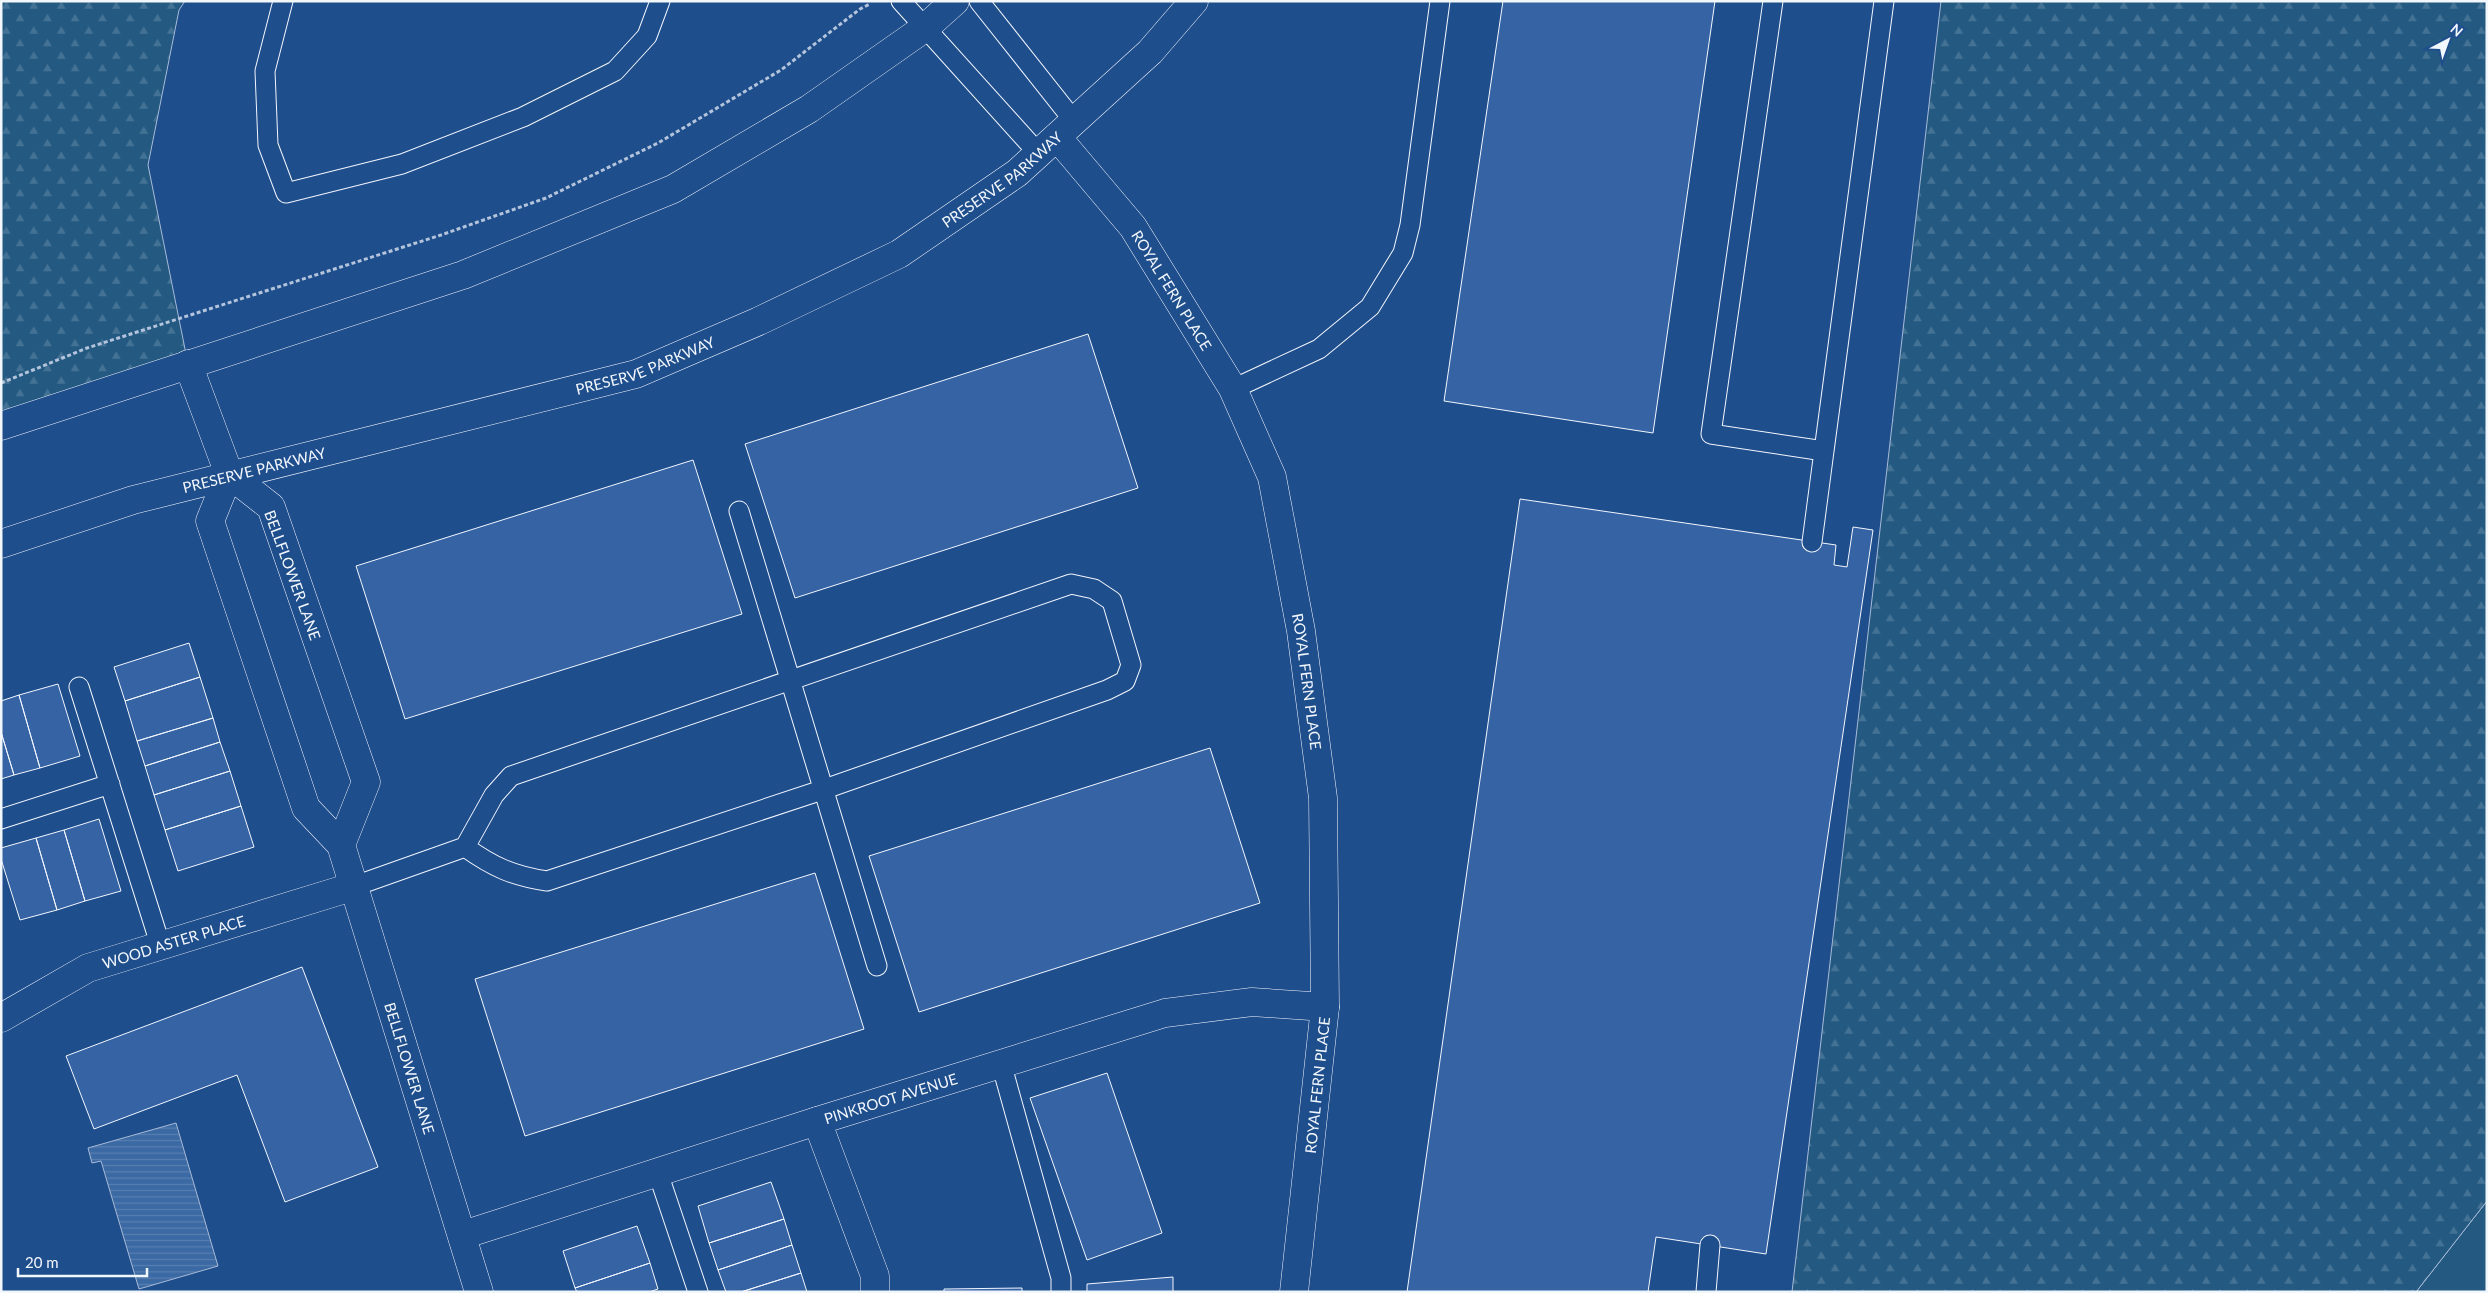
<svg xmlns="http://www.w3.org/2000/svg" width="2488" height="1293" font-family="Lato,sans-serif">
<style>
.grass{fill:#245a82;stroke:#a8bbd7}
.forest{fill:url(#forest-firs);stroke:#a8bbd7}
.water{fill:url(#water-rules);stroke:#a8bbd7}
.building{fill:#3563a3;stroke:#f2f6ff}
.lines{fill:none;stroke-linecap:round;stroke-linejoin:round}
.lane-casing{stroke:#f2f6ff;stroke-width:21}
.street-casing{stroke:#f2f6ff;stroke-width:29}
.secondary-casing{stroke:#f2f6ff;stroke-width:29}
.path{stroke:#b3c4dc;stroke-width:3;stroke-dasharray:4 2.5;stroke-linecap:butt}
.lane{stroke:#1f4e8c;stroke-width:19}
.street{stroke:#1f4e8c;stroke-width:28}
.secondary{stroke:#1f4e8c;stroke-width:28}
.labels{text-anchor:middle;dominant-baseline:central;stroke-width:4;stroke-linejoin:round;paint-order:stroke}
.street-label{font-size:15px;fill:#f2f6ff;stroke:#1f4e8c}
</style>
<defs>
<pattern id="forest-firs" width="22" height="20" patternUnits="userSpaceOnUse" patternTransform="scale(1.25)"><rect width="22" height="20" fill="#245a82"/><path d="M5 1l3.5 6h-7zM16 11l3.5 6h-7z" fill="#447295"/></pattern>
<pattern id="water-rules" width="6" height="5" patternUnits="userSpaceOnUse" patternTransform="scale(1.25)"><rect width="6" height="5" fill="#3b69a3"/><path d="M0 2.5h6" fill="none" stroke="#587fb1"/></pattern>
</defs>
<rect width="100%" height="100%" fill="#1f4e8c"/>
<path class="grass" d="M 2487,1201 L 2487,1292 L 2416,1292 Z"/>
<path class="forest" d="M 1,1 L 185,1 L 179,10 L 148,165 L 188,364 L 1,426 Z
M 1941,1 L 2487,1 L 2487,1201 L 2416,1292 L 1792,1292 Z"/>
<path class="water" d="M 176,1123 L 218,1266 L 139,1289 L 101,1161 L 92,1163 L 88,1148 Z"/>
<path class="building" d="M 1503,1 L 1715,1 L 1653,433 L 1444,401 Z
M 1088,334 L 1138,488 L 795,598 L 745,444 Z
M 693,460 L 742,614 L 405,719 L 356,566 Z
M 1520,499 L 1836,545 L 1834,565 L 1847,567 L 1853,527 L 1873,530 L 1766,1254 L 1656,1237 L 1648,1292 L 1407,1292 Z
M 189,643 L 200,677 L 125,701 L 114,667 Z
M 200,677 L 213,718 L 137,741 L 125,701 Z
M 58,684 L 80,756 L 40,768 L 19,695 Z
M 19,695 L 40,768 L 14,775 L 1,732 L 1,701 Z
M 213,718 L 220,742 L 145,766 L 137,741 Z
M 1,732 L 14,775 L 1,779 Z
M 220,742 L 230,771 L 154,795 L 145,766 Z
M 1210,748 L 1260,903 L 919,1012 L 869,856 Z
M 230,771 L 241,806 L 165,830 L 154,795 Z
M 241,806 L 254,847 L 178,871 L 165,830 Z
M 99,819 L 121,891 L 85,901 L 64,830 Z
M 64,830 L 85,901 L 57,910 L 36,838 Z
M 36,838 L 57,910 L 20,920 L 1,859 L 1,848 Z
M 815,873 L 864,1029 L 525,1136 L 475,979 Z
M 302,967 L 378,1167 L 285,1202 L 237,1075 L 94,1129 L 66,1056 Z
M 1107,1073 L 1162,1233 L 1087,1260 L 1030,1098 Z
M 771,1182 L 784,1219 L 709,1243 L 698,1206 Z
M 784,1219 L 792,1245 L 718,1270 L 709,1243 Z
M 637,1226 L 650,1263 L 575,1288 L 563,1251 Z
M 792,1245 L 801,1273 L 741,1292 L 726,1292 L 718,1270 Z
M 650,1263 L 658,1289 L 649,1292 L 577,1292 L 575,1288 Z
M 801,1273 L 807,1292 L 741,1292 Z
M 1173,1277 L 1173,1292 L 1087,1292 L 1087,1284 Z
M 1022,1288 L 1022,1292 L 944,1292 L 944,1289 Z"/>
<g class="lines">
<defs>
<path id="lane" d="M 283,1 L 265,71 L 268,145 L 286,193 L 402,164 L 523,117 L 615,71 L 647,36 L 660,1
M 901,1 L 1039,154
M 979,1 L 1074,121
M 1773,1 L 1711,434 L 1824,451 L 1884,1
M 1233,389 L 1319,349 L 1370,307 L 1403,253 L 1410,225 L 1440,1
M 739,511 L 877,966
M 1812,542 L 1824,451
M 79,687 L 161,947
M 1,819 L 110,784
M 355,886 L 465,847 L 494,795 L 511,776 L 1071,584 L 1094,589 L 1112,601 L 1131,665 L 1125,681 L 1107,690 L 822,790 L 547,881 C 513,876 493,867 465,847
M 1001,1063 L 1061,1278 L 1061,1292
M 658,1173 L 698,1292
M 1706,1292 L 1710,1245"/>
<g id="street">
<path id="s1" d="M 1057,137 L 1133,227 L 1233,389 L 1272,477 L 1301,631 L 1323,798 L 1325,1007 L 1294,1292"/>
<path id="s2" d="M 341,845 L 366,782 L 271,507 L 229,474 L 210,521 L 306,808 L 341,845 L 479,1292"/>
<path id="s3" d="M 1,1018 L 88,968 L 355,886"/>
<path d="M 817,1121 L 875,1276 L 875,1292"/>
<path id="s4" d="M 463,1235 L 817,1121 L 1165,1013 L 1252,1002 L 1325,1007"/>
</g>
<g id="secondary">
<path d="M 188,364 L 229,474"/>
<path d="M 1,426 L 463,275 L 673,189 L 809,109 L 926,27 L 955,1"/>
<path id="s5" d="M 1,544 L 133,500 L 636,374 L 759,321 L 899,254 L 1017,173 L 1150,52 L 1194,1"/>
</g>
</defs>
<use href="#lane" class="lane-casing"/>
<use href="#street" class="street-casing"/>
<use href="#secondary" class="secondary-casing"/>
<path class="path" d="M 1,383 L 87,348 L 441,235 L 546,198 L 658,143 L 781,70 L 860,9 L 870,4"/>
<use href="#lane" class="lane"/>
<use href="#street" class="street"/>
<use href="#secondary" class="secondary"/>
</g>
<g class="labels">
<g class="street-label">
<text stroke="none"><textPath href="#s5" startOffset="1074">PRESERVE PARKWAY</textPath></text>
<text stroke="none"><textPath href="#s1" startOffset="192">ROYAL FERN PLACE</textPath></text>
<text stroke="none"><textPath href="#s5" startOffset="669">PRESERVE PARKWAY</textPath></text>
<text stroke="none"><textPath href="#s5" startOffset="264">PRESERVE PARKWAY</textPath></text>
<text transform="translate(293 575) rotate(70)">BELLFLOWER LANE</text>
<text stroke="none"><textPath href="#s1" startOffset="612">ROYAL FERN PLACE</textPath></text>
<text stroke="none"><textPath href="#s3" startOffset="190">WOOD ASTER PLACE</textPath></text>
<text stroke="none"><textPath href="#s2" startOffset="1050">BELLFLOWER LANE</textPath></text>
<text transform="translate(1317 1085) rotate(-84)">ROYAL FERN PLACE</text>
<text stroke="none"><textPath href="#s4" startOffset="449">PINKROOT AVENUE</textPath></text>
</g>
</g>
<rect width="2488" height="1293" fill="none" stroke="#f2f6ff" stroke-width="5"/>
<g transform="translate(2448 40) rotate(41)" stroke="#1f4e8c" stroke-width="4" paint-order="stroke">
<path d="M0-4L9 19L0 12L-9 19Z" fill="#f2f6ff"/>
<text y="-8" font-size="14" font-weight="bold" text-anchor="middle" fill="#f2f6ff">N</text>
</g>
<path d="M18 1268v8h129v-8" fill="none" stroke="#f2f6ff" stroke-width="2.5"/>
<text x="25" y="1268" font-size="15" fill="#f2f6ff" stroke="#1f4e8c" stroke-width="4" paint-order="stroke">20 m</text>
</svg>
